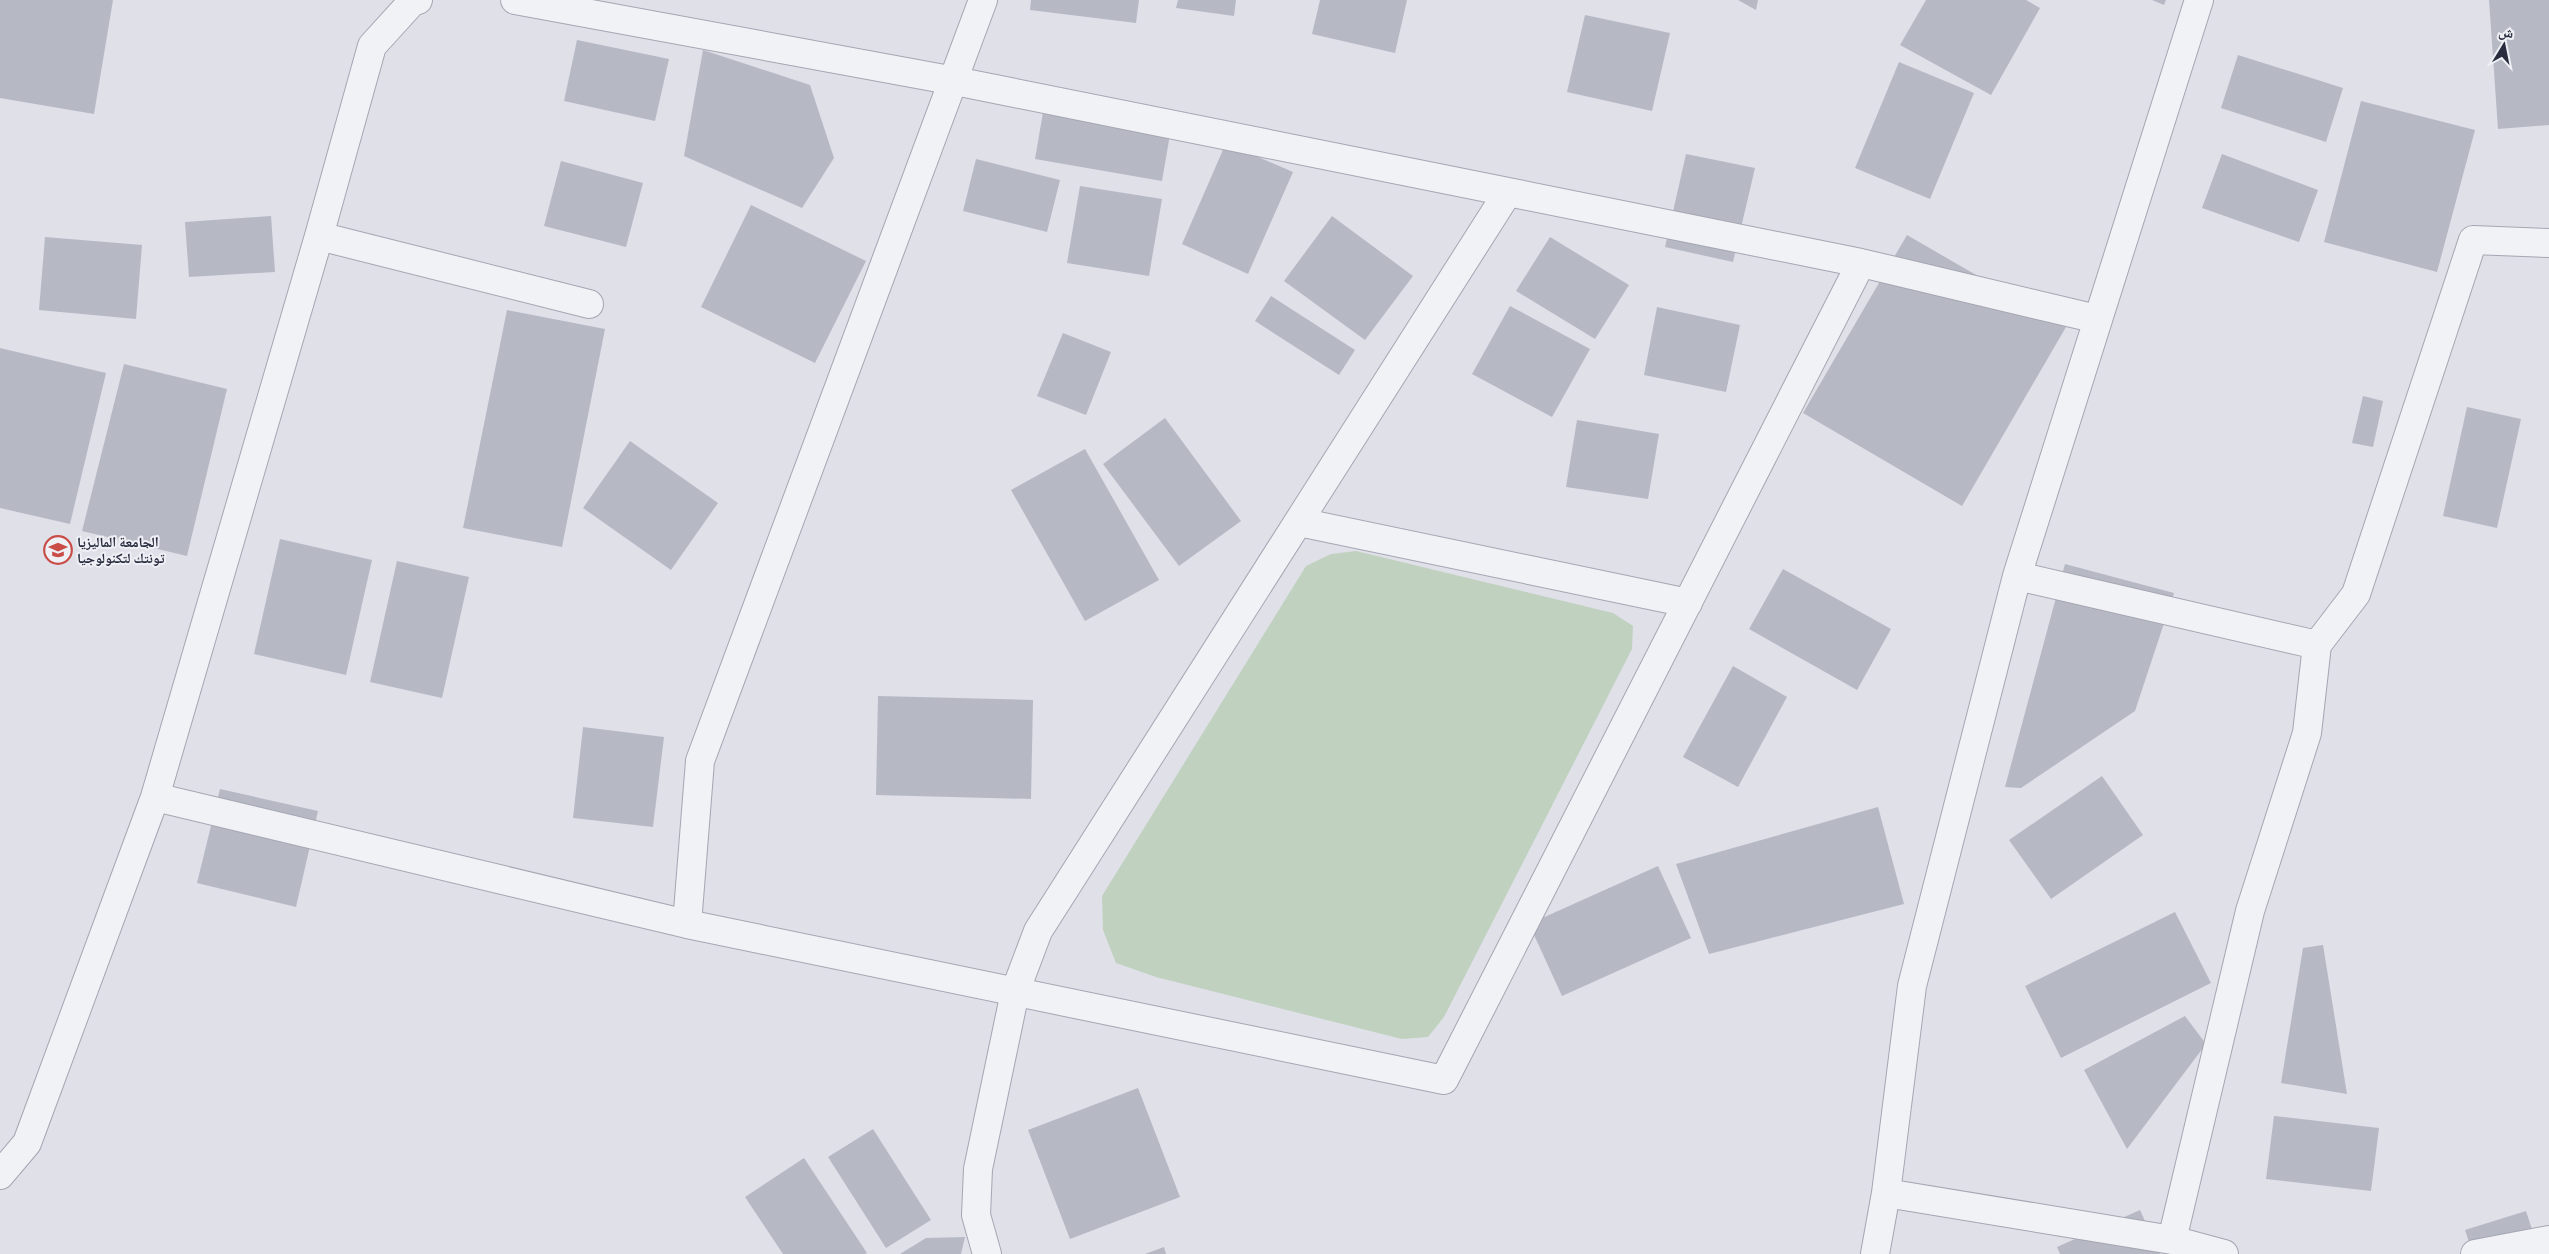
<svg xmlns="http://www.w3.org/2000/svg" width="2549" height="1254" font-family="'Fira Sans Condensed','Noto Naskh Arabic',sans-serif">
<style>
.green{fill:#c1d1c0}
.building{fill:#b6b9c4}
.lines{fill:none;stroke-linecap:round;stroke-linejoin:round}
.street-casing{stroke:#a4a6b2;stroke-width:30}
.street{stroke:#f1f2f6;stroke-width:28}
.labels{text-anchor:middle;dominant-baseline:central;stroke-width:4;stroke-linejoin:round;paint-order:stroke}
.poi-label{font-size:14px;font-weight:bold;fill:#282c3e;stroke:#eef0f5;text-anchor:start}
</style>
<rect width="100%" height="100%" fill="#dfe0e8"/>
<path class="green" d="M 1356,551 L 1613,613 L 1633,626 L 1632,649 L 1444,1017 L 1428,1037 L 1402,1039 L 1156,977 L 1116,963 L 1103,930 L 1102,896 L 1306,566 L 1331,554 Z"/>
<path class="building" d="M 0,0 L 113,0 L 94,114 L 0,98 Z
M 1031,0 L 1139,0 L 1136,23 L 1030,10 Z
M 1178,0 L 1236,0 L 1234,16 L 1176,8 Z
M 1320,0 L 1407,0 L 1395,53 L 1312,34 Z
M 1738,0 L 1758,0 L 1756,10 Z
M 1926,0 L 2026,0 L 2040,8 L 1991,95 L 1900,45 Z
M 2152,0 L 2166,0 L 2164,5 Z
M 2489,0 L 2549,0 L 2549,125 L 2498,129 Z
M 1585,15 L 1670,33 L 1652,111 L 1567,92 Z
M 577,40 L 669,59 L 655,121 L 564,101 Z
M 703,50 L 810,85 L 834,158 L 802,208 L 684,156 Z
M 2238,55 L 2343,88 L 2326,142 L 2221,108 Z
M 1899,62 L 1974,93 L 1930,199 L 1855,168 Z
M 1047,89 L 1174,111 L 1162,181 L 1035,159 Z
M 2361,101 L 2475,130 L 2437,272 L 2324,242 Z
M 1226,143 L 1293,172 L 1248,274 L 1182,244 Z
M 1686,154 L 1755,168 L 1733,262 L 1665,247 Z
M 2222,154 L 2318,190 L 2299,242 L 2202,208 Z
M 976,159 L 1060,180 L 1047,232 L 963,211 Z
M 561,161 L 643,183 L 626,247 L 544,226 Z
M 1080,186 L 1162,199 L 1149,276 L 1067,263 Z
M 751,205 L 866,261 L 815,363 L 701,307 Z
M 271,216 L 275,272 L 189,277 L 185,222 Z
M 1332,216 L 1413,276 L 1365,340 L 1284,281 Z
M 1907,235 L 2066,327 L 1962,506 L 1803,413 Z
M 45,237 L 142,245 L 136,319 L 39,310 Z
M 1550,237 L 1629,285 L 1595,339 L 1516,291 Z
M 1271,296 L 1355,350 L 1339,375 L 1255,321 Z
M 1510,306 L 1590,349 L 1552,417 L 1472,374 Z
M 1657,307 L 1740,325 L 1726,392 L 1644,375 Z
M 507,310 L 605,329 L 562,547 L 463,528 Z
M 1063,333 L 1111,352 L 1086,415 L 1037,396 Z
M 0,348 L 106,373 L 70,524 L 0,508 Z
M 124,364 L 227,389 L 187,556 L 82,531 Z
M 2363,396 L 2383,401 L 2373,447 L 2352,443 Z
M 2467,407 L 2521,419 L 2497,528 L 2443,516 Z
M 1165,418 L 1241,521 L 1179,566 L 1103,464 Z
M 1577,420 L 1659,434 L 1648,499 L 1566,487 Z
M 630,441 L 718,503 L 671,570 L 583,508 Z
M 1085,449 L 1159,580 L 1085,621 L 1011,490 Z
M 280,539 L 372,560 L 346,675 L 254,654 Z
M 397,561 L 469,577 L 442,698 L 370,682 Z
M 2065,564 L 2174,593 L 2135,711 L 2021,788 L 2005,787 Z
M 1783,569 L 1891,629 L 1857,690 L 1749,629 Z
M 1733,666 L 1787,697 L 1738,787 L 1683,757 Z
M 878,696 L 1033,700 L 1031,799 L 876,795 Z
M 583,727 L 664,737 L 653,827 L 573,818 Z
M 2102,776 L 2143,835 L 2051,899 L 2009,840 Z
M 220,789 L 318,811 L 296,907 L 197,883 Z
M 1878,807 L 1904,904 L 1709,954 L 1676,864 Z
M 1658,866 L 1691,938 L 1562,996 L 1529,924 Z
M 2175,912 L 2211,983 L 2061,1058 L 2025,986 Z
M 2323,945 L 2347,1094 L 2281,1083 L 2303,948 Z
M 2185,1016 L 2206,1044 L 2127,1149 L 2084,1070 Z
M 1138,1088 L 1180,1197 L 1070,1239 L 1028,1130 Z
M 2274,1116 L 2379,1128 L 2371,1191 L 2266,1179 Z
M 873,1129 L 931,1220 L 886,1248 L 828,1157 Z
M 804,1158 L 867,1253 L 865,1254 L 783,1254 L 745,1197 Z
M 2140,1210 L 2160,1254 L 2060,1254 L 2057,1247 Z
M 2526,1211 L 2540,1254 L 2473,1254 L 2465,1230 Z
M 965,1237 L 961,1254 L 900,1254 L 926,1238 Z
M 1164,1247 L 1166,1254 L 1145,1254 Z"/>
<g class="lines">
<defs>
<path id="street" d="M 515,0 L 955,81 L 1508,192 L 1861,263 L 2097,319
M 319,236 L 589,304
M 1299,522 L 1688,603
M 2017,576 L 2317,645
M 155,797 L 687,924 L 1444,1080 L 1861,263
M 687,924 L 700,761 L 983,0
M 0,1175 L 27,1143 L 155,797 L 319,236 L 372,46 L 412,2 L 418,0
M 1886,1193 L 2172,1240 L 2224,1254
M 2172,1240 L 2250,911 L 2307,733 L 2317,645 L 2356,594 L 2473,240 L 2549,243
M 987,1254 L 976,1215 L 978,1169 L 1015,992 L 1038,931 L 1508,192
M 1875,1254 L 1886,1193 L 1912,986 L 2017,576 L 2199,0
M 2475,1254 L 2549,1240"/>
</defs>
<use href="#street" class="street-casing"/>
<use href="#street" class="street"/>
</g>
<defs>
<symbol id="university-ring" viewBox="-11 -11 22 22"><circle r="9.5" fill="#eef0f5" stroke="#c94c47" stroke-width="1.5"/><path d="M0-5L7-2L0 1L-7-2ZM-4 1L0 2.5L4 1V4Q0 6-4 4Z" fill="#c94c47"/></symbol>
</defs>
<g fill-rule="evenodd">
<use href="#university-ring" x="42" y="534" width="32" height="32"/>
</g>
<g class="labels">
<g class="poi-label">
<text x="77" y="542">الجامعة الماليزيا<tspan x="77" dy="16">تونتك لتكنولوجيا</tspan></text>
</g>
</g>
<g transform="translate(2504 45) rotate(10)" stroke="#eef0f5" stroke-width="4" paint-order="stroke">
<path d="M0-4L9 19L0 12L-9 19Z" fill="#282c3e"/>
<text y="-8" font-size="14" font-weight="bold" text-anchor="middle" fill="#282c3e">ش</text>
</g>
</svg>
